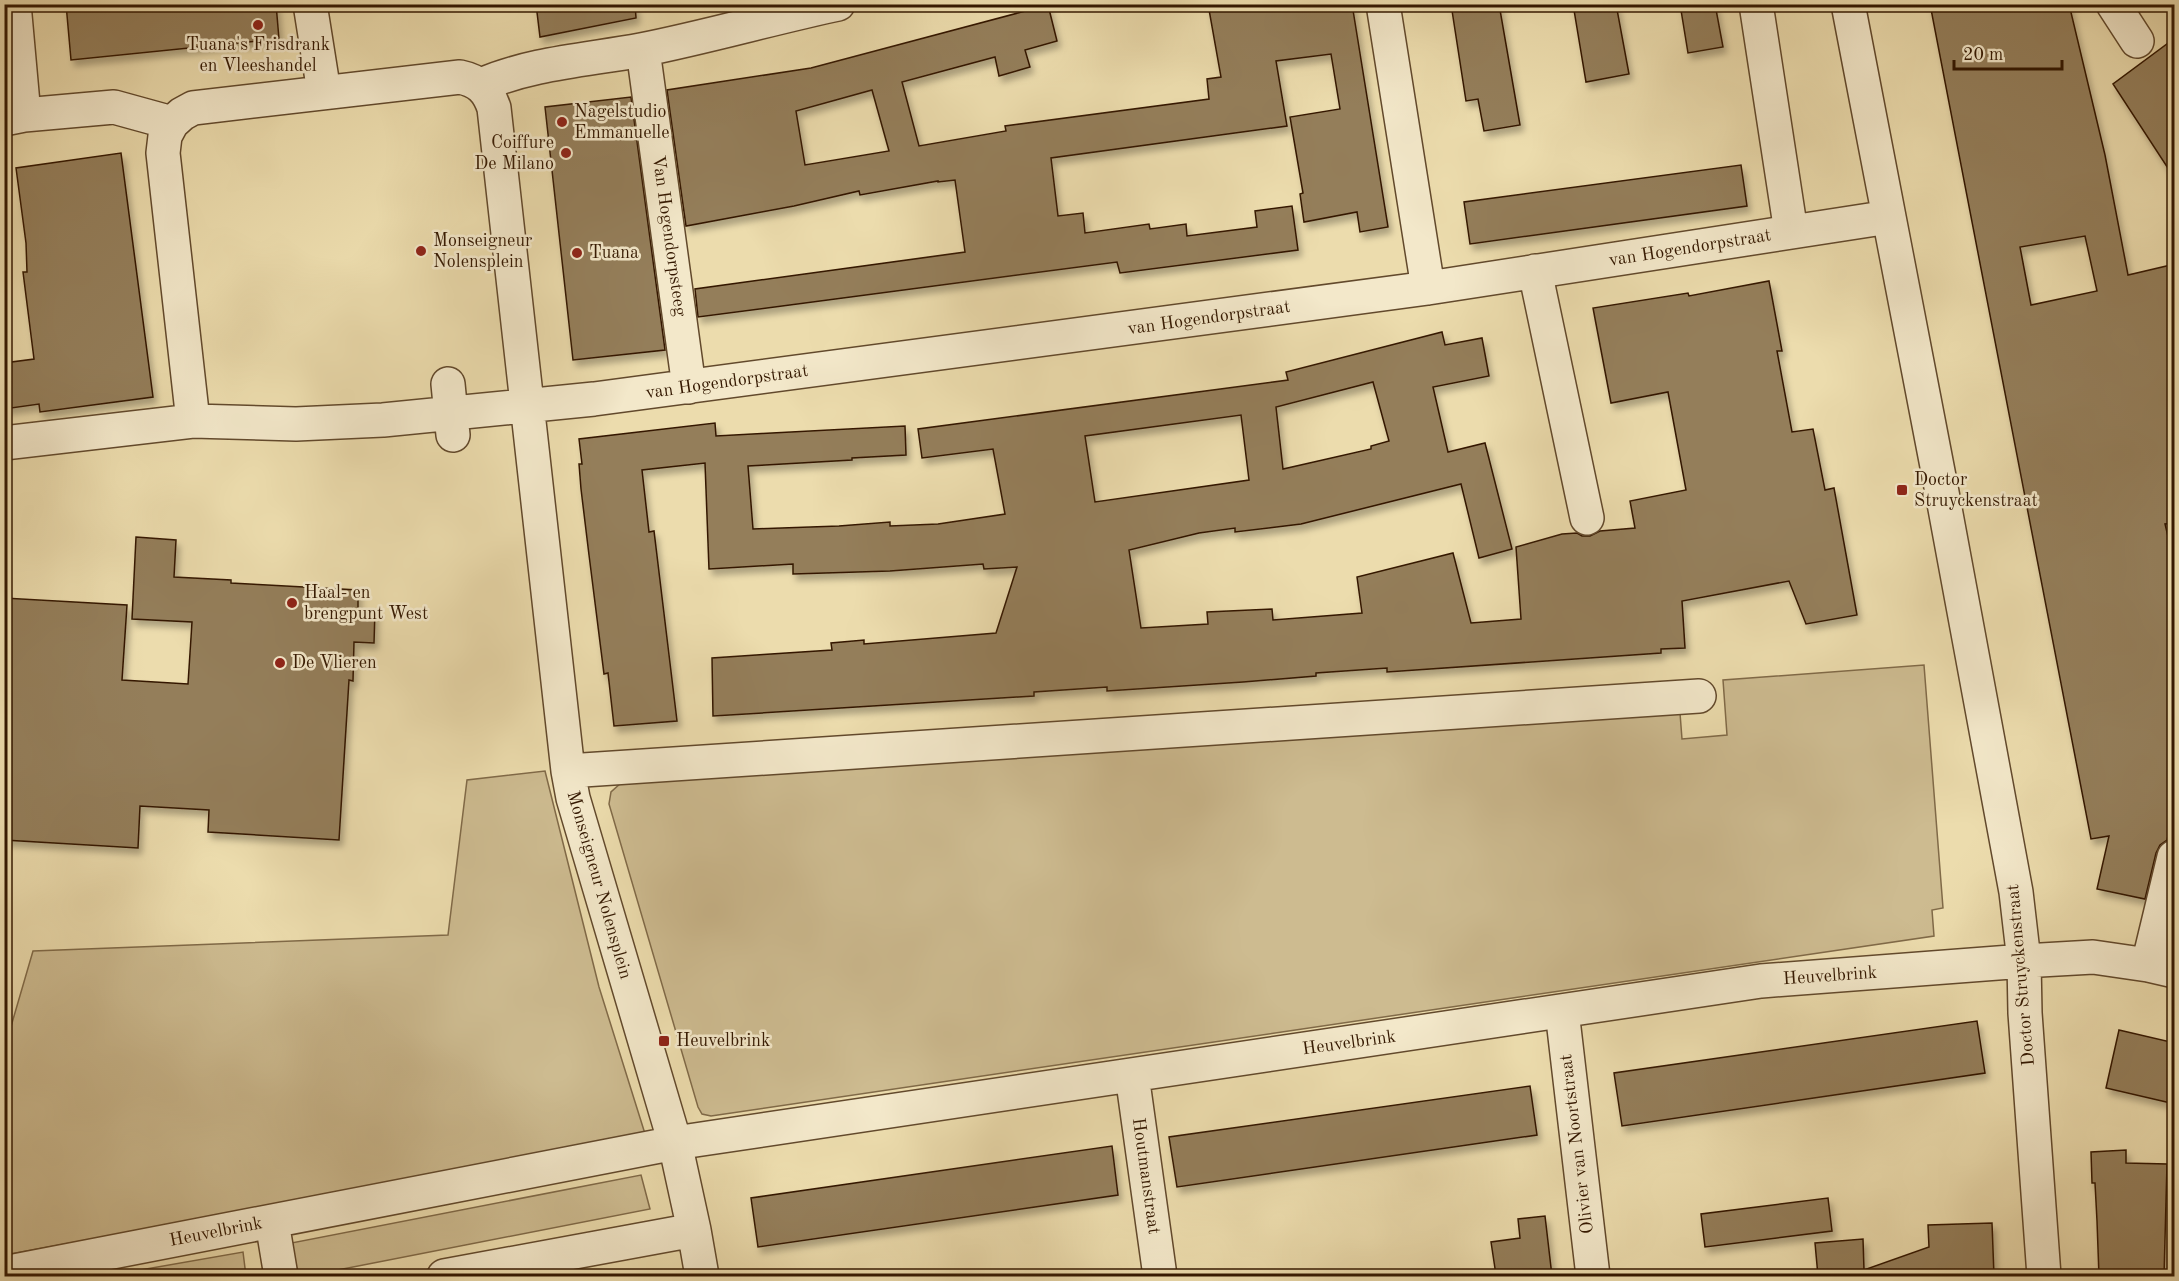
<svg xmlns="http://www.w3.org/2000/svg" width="2179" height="1281" font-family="'Old Standard TT',serif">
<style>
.green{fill:#cdbb90;stroke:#806a48;stroke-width:1.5}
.building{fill:#947e5a;stroke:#341801;stroke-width:1.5;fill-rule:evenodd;filter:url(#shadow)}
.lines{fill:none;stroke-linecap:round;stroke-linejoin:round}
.minor-casing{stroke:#62492c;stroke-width:36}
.minor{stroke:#f3e8ca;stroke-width:33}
.poi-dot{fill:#8f2418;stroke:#f3e8ca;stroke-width:2}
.labels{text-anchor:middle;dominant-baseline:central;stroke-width:5;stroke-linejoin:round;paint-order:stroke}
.poi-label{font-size:18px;fill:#341801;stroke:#f3e8ca;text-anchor:start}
.street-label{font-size:18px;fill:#341801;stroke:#f3e8ca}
</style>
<defs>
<filter id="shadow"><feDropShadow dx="3.5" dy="6" stdDeviation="3" flood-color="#0004"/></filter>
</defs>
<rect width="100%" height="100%" fill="#ecdcad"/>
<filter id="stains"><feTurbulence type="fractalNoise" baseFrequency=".00333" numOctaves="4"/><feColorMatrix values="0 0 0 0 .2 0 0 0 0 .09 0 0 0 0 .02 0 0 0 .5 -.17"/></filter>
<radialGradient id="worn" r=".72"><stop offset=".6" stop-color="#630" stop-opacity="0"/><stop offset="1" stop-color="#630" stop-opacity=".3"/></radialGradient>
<path class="green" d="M 1924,665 L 1943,908 L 1932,910 L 1934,936 L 711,1116 L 702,1114 L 698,1107 L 609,804 L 611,792 L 621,783 L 1680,713 L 1682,739 L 1727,735 L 1723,680 Z
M 545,771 L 599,987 L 646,1137 L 5,1255 L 5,1047 L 33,951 L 448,935 L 467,780 Z
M 641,1175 L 650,1209 L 307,1276 L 287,1276 L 281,1245 Z
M 243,1252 L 246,1276 L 106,1276 Z"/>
<path class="building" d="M 66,4 L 276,4 L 279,39 L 71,60 Z
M 536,4 L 635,4 L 636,18 L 540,37 Z
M 1208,4 L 1352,4 L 1388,227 L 1360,232 L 1357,212 L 1304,222 L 1300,194 L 1303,193 L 1290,117 L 1340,109 L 1331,54 L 1276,61 L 1287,126 L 1051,158 L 1058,216 L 1083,213 L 1085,233 L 1149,224 L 1150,229 L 1186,224 L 1187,236 L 1257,227 L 1255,211 L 1292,206 L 1298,250 L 1120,273 L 1117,262 L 698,317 L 695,289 L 965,252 L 955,180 L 938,182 L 938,181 L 860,195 L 859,191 L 794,206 L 686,226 L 667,90 L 811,68 L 1048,5 L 1057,41 L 1025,50 L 1030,67 L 999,76 L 995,57 L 902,82 L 919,146 L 1006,131 L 1005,126 L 1209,99 L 1207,79 L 1221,77 ZM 872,90 L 889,151 L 805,165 L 796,111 Z
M 1451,4 L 1499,4 L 1520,125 L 1484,131 L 1478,99 L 1466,101 Z
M 1573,4 L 1616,4 L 1629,74 L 1586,82 Z
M 1680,4 L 1715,4 L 1723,47 L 1688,53 Z
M 1930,4 L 2069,4 L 2105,155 L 2128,275 L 2175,264 L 2175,523 L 2165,524 L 2175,566 L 2175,806 L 2167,840 L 2160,845 L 2156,853 L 2145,899 L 2097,889 L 2109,836 L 2091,839 ZM 2085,236 L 2097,291 L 2031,305 L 2020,247 Z
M 2175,38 L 2175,179 L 2113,84 Z
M 631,97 L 665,350 L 573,360 L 545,107 Z
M 121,153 L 153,397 L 40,412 L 39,404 L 4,409 L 4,363 L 34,359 L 23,272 L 27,272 L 26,243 L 16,168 Z
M 1741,165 L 1747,206 L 1470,244 L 1464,202 Z
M 1769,281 L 1782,351 L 1777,351 L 1792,432 L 1813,429 L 1825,490 L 1834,488 L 1857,615 L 1806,624 L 1789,581 L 1682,601 L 1685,648 L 1661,649 L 1661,653 L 1387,672 L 1387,668 L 1316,673 L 1316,676 L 1243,682 L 1107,691 L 1107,687 L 1034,692 L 1034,696 L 713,716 L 712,658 L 832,650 L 831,643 L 864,640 L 864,644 L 996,633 L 1017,567 L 984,569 L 983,564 L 890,571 L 793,574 L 793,564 L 709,569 L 705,463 L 642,470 L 649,532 L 654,531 L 677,721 L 614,726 L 608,673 L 604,674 L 589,555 L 581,489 L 579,464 L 582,464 L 579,439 L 715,423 L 716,436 L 905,426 L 906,455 L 852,458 L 852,460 L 748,466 L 753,529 L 839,526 L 890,522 L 890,526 L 938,524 L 1005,514 L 993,449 L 922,458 L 918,429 L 1288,380 L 1286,372 L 1442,332 L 1445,345 L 1482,338 L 1489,376 L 1433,387 L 1448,452 L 1485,443 L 1512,549 L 1479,558 L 1461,484 L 1301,524 L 1235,532 L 1235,528 L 1199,533 L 1129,550 L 1141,628 L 1208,624 L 1207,612 L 1272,609 L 1273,620 L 1362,613 L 1357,577 L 1453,553 L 1471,623 L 1521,619 L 1516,547 L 1562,534 L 1577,533 L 1582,536 L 1590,536 L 1600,531 L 1635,528 L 1630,501 L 1686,490 L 1668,392 L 1611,403 L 1593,308 L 1688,293 L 1689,296 ZM 1373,382 L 1389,441 L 1371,446 L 1371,449 L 1283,469 L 1276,407 ZM 1241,415 L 1249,480 L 1095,502 L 1085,436 Z
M 136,537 L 176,540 L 174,577 L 231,580 L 231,583 L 358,590 L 358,609 L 375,610 L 374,643 L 354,642 L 353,681 L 349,680 L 339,840 L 208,832 L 209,810 L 140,806 L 138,848 L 4,840 L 4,598 L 127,605 L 122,680 L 188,684 L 192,622 L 132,619 Z
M 1977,1021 L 1985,1073 L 1622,1126 L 1614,1073 Z
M 2119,1030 L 2175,1043 L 2175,1104 L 2106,1088 Z
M 1530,1086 L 1537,1135 L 1177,1187 L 1169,1137 Z
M 1112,1146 L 1118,1195 L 758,1247 L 751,1198 Z
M 2126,1150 L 2126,1163 L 2167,1164 L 2164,1276 L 2099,1276 L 2097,1221 L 2095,1183 L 2092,1183 L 2091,1152 Z
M 1828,1198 L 1832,1231 L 1705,1247 L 1701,1214 Z
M 1545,1216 L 1552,1276 L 1526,1276 L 1525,1272 L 1496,1275 L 1491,1242 L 1520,1238 L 1518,1219 Z
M 1992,1223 L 1994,1276 L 1818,1276 L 1815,1243 L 1863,1239 L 1864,1270 L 1929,1247 L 1928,1225 Z"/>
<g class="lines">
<defs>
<path id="minor" d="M 14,4 L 24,115
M 310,4 L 324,92
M 1383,4 L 1428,288
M 1756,4 L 1791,232
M 1848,4 L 1941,487 L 2016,892 L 2024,961 L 2025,1013 L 2044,1276
M 2113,4 L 2137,41
M 643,50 L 689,387
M 481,85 C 532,63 587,60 641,50 C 707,37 772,18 838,4
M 4,119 L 24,115 L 114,107 L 172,123 L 182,114 L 193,108 L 460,77 C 479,81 488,90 494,108 L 568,771 L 573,798 L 675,1143 L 694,1230 L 702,1276
M 1535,271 L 1587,518
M 448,384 L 453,435
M 193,421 L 296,424 L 383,420 L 594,399 L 1428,288 L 1889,217
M 4,443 L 193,421 L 163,153 L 165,136 L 172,123
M 568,771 L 1699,696
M 2148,965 L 2174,857
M 1562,1011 L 1593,1276
M 1132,1075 L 1160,1276
M 272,1222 L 281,1276
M 4,1273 L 675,1143 L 1761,981 L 2024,961 L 2093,957 L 2148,965 L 2174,971
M 444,1276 L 694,1230"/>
</defs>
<use href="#minor" class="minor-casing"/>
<use href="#minor" class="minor"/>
</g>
<g class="poi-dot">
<circle cx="258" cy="25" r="6"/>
<circle cx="562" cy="122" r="6"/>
<circle cx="566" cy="153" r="6"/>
<circle cx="421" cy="251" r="6"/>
<circle cx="577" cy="253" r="6"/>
<rect x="1896" y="484" width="12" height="12" rx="3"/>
<circle cx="292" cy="603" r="6"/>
<circle cx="280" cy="663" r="6"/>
<rect x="658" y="1035" width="12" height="12" rx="3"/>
</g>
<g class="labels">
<g class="poi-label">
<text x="258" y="45" text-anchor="middle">Tuana's Frisdrank<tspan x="258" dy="21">en Vleeshandel</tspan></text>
<text x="574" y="112">Nagelstudio<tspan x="574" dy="21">Emmanuelle</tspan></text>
<text x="554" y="143" text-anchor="end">Coiffure<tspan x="554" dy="21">De Milano</tspan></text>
<text x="433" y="241">Monseigneur<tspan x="433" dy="21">Nolensplein</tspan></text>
<text x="589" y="253">Tuana</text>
<text x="1914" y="480">Doctor<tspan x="1914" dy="21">Struyckenstraat</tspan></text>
<text x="304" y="593">Haal- en<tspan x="304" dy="21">brengpunt West</tspan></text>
<text x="292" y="663">De Vlieren</text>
<text x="676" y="1041">Heuvelbrink</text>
</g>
<g class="street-label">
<text transform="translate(669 236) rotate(82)">Van Hogendorpsteeg</text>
<text transform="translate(1690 248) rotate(-9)">van Hogendorpstraat</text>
<text transform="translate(1209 318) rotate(-8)">van Hogendorpstraat</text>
<text transform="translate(727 382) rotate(-8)">van Hogendorpstraat</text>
<text transform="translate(599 885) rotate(74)">Monseigneur Nolensplein</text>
<text transform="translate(2021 975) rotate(-95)">Doctor Struyckenstraat</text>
<text transform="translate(1830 976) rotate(-4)">Heuvelbrink</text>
<text transform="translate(1349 1043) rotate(-8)">Heuvelbrink</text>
<text transform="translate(1577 1144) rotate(-97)">Olivier van Noortstraat</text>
<text transform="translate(1146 1176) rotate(82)">Houtmanstraat</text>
<text transform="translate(216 1232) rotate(-11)">Heuvelbrink</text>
</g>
</g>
<rect width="2179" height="1281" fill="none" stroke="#ecdcad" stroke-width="24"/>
<rect x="6" y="6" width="2167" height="1269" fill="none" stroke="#341801" stroke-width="3"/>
<rect x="12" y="12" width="2155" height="1257" fill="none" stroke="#341801" stroke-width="1.5"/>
<path d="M1954 60v9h108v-9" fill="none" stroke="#341801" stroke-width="3"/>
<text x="1963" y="60" font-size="18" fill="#341801" stroke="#f3e8ca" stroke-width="4.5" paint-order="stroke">20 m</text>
<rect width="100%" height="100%" filter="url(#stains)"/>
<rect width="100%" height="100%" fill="url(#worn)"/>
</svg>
